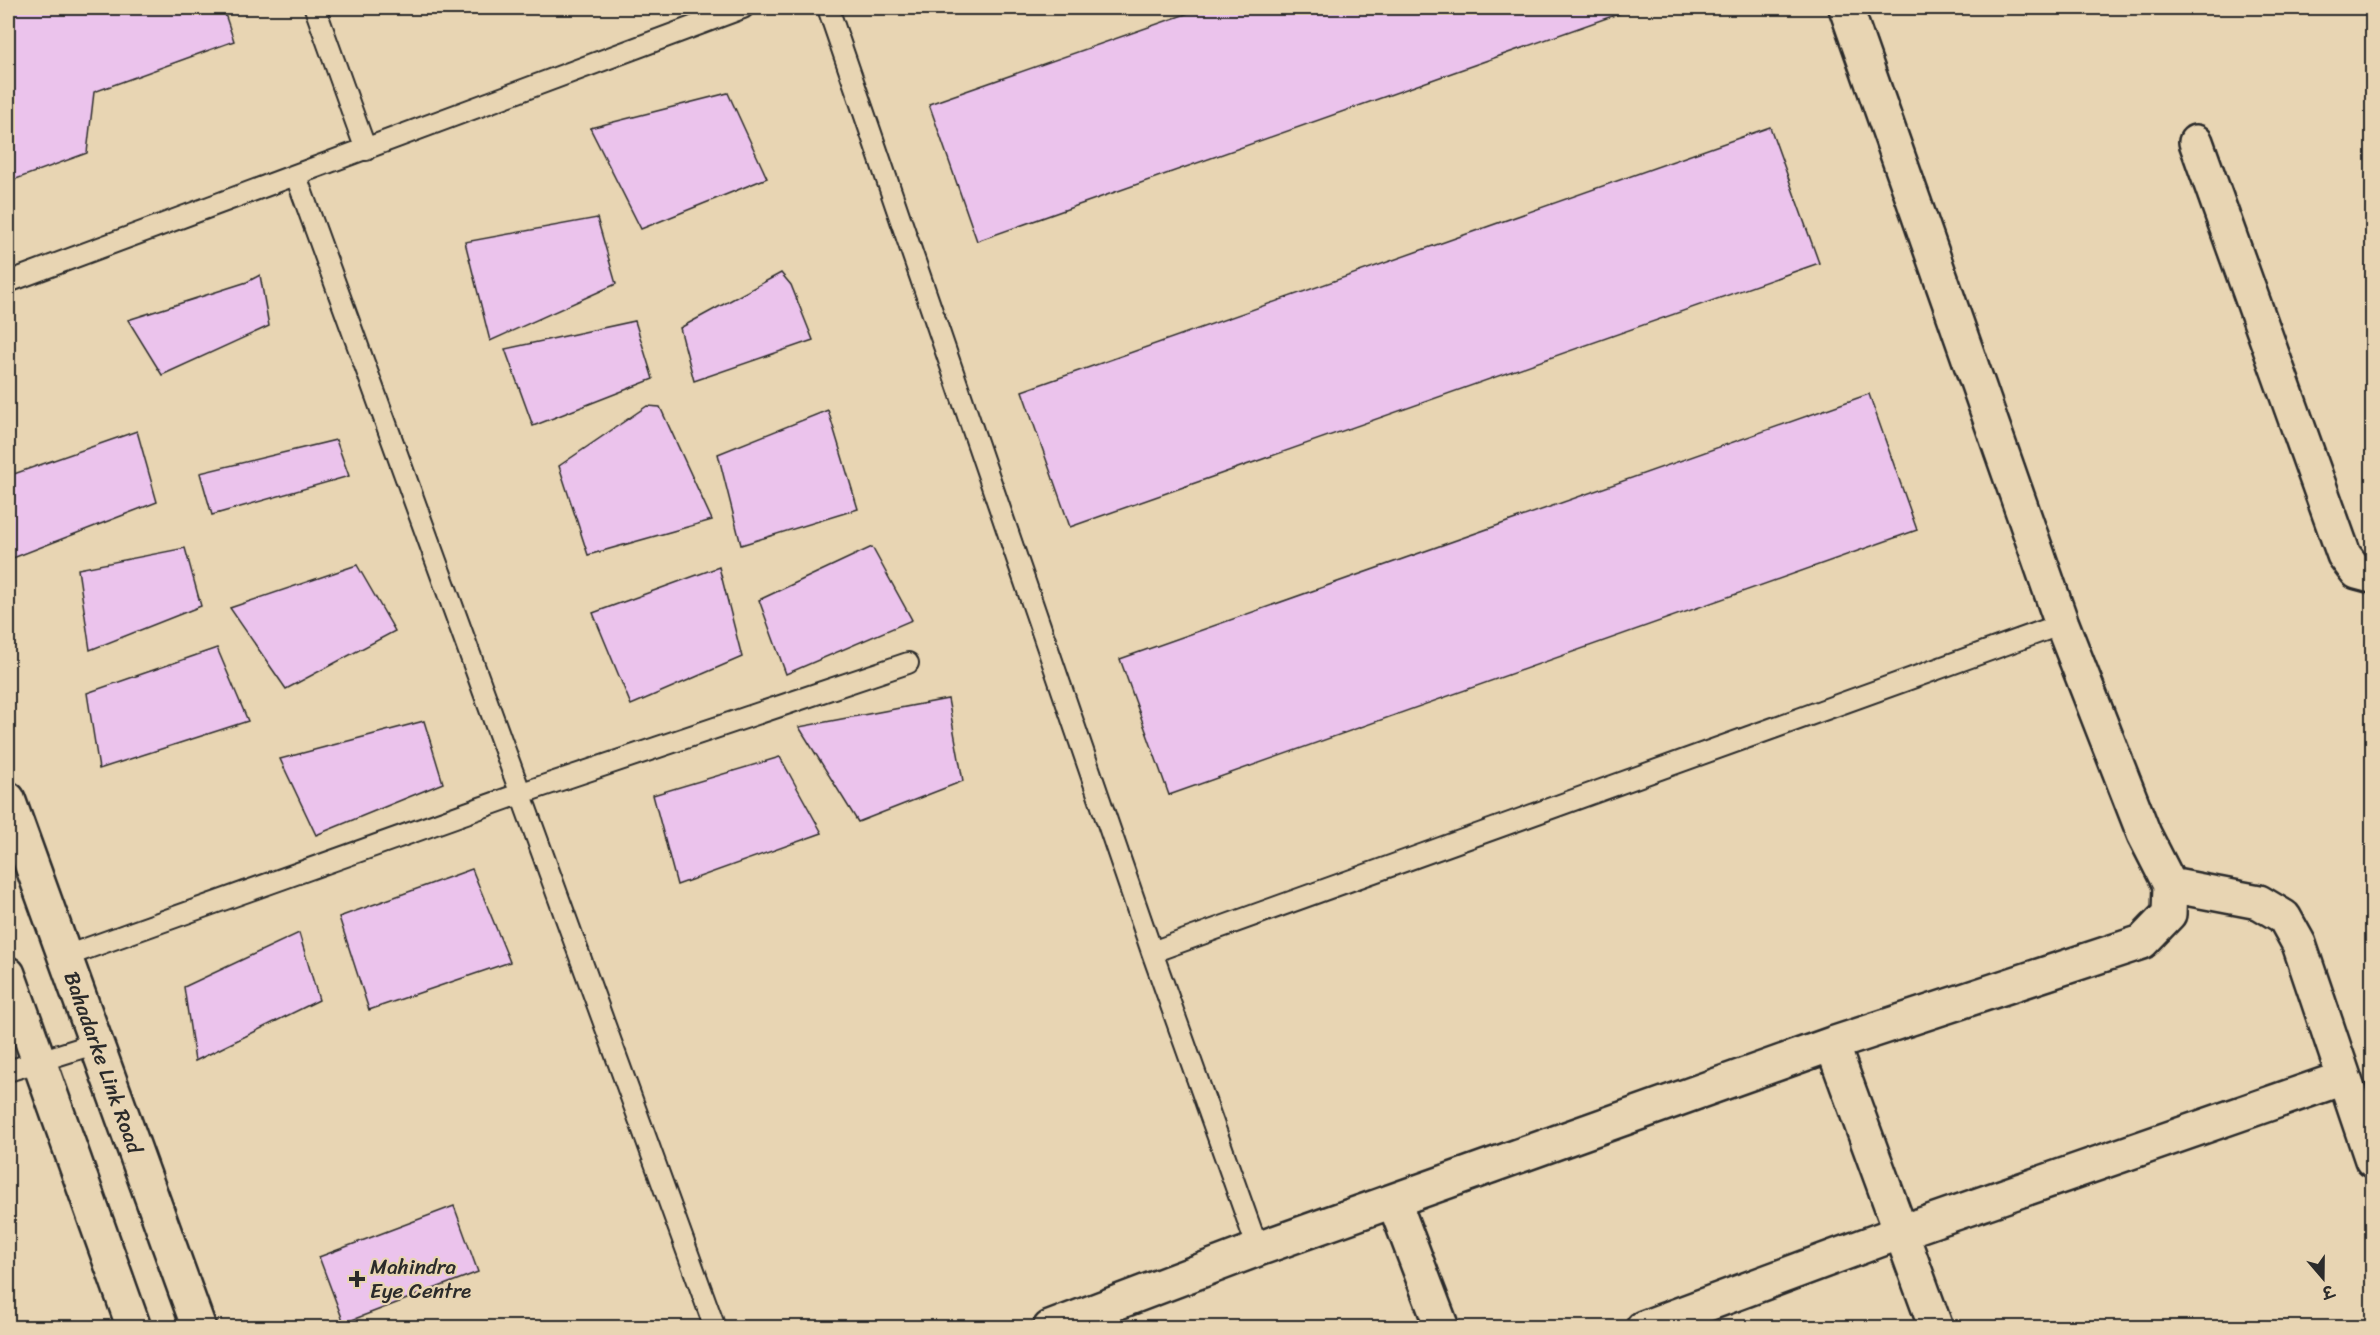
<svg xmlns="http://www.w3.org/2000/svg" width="2380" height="1335" font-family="Sriracha,'Playpen Sans Deva',sans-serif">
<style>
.building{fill:#ebc3ec;stroke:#2b2b2b;stroke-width:1.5}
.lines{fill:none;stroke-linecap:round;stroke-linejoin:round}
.service-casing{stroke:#2b2b2b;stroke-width:24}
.minor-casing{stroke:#2b2b2b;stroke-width:38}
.tertiary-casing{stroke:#2b2b2b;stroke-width:38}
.service{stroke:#e8d5b3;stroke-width:20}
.minor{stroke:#e8d5b3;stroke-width:33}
.tertiary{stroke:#e8d5b3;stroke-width:33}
.poi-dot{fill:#2b2b2b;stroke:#e8d5b3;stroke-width:2}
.labels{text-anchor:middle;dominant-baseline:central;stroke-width:4.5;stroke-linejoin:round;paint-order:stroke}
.street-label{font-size:21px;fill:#2b2b2b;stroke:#e8d5b3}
.poi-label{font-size:21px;fill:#2b2b2b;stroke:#e8d5b3;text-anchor:start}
</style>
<rect width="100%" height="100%" fill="#e8d5b3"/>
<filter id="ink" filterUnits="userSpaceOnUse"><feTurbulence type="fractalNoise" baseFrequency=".0167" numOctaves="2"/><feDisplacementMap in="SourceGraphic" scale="12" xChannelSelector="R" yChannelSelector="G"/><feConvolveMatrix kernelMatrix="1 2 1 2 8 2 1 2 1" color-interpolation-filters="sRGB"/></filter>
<g filter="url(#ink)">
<path class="building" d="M 8,8 L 223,8 L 234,41 L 94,92 L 87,153 L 8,182 Z
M 1203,8 L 1635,8 L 977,241 L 929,104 Z
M 728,93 L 767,178 L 641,229 L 590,128 Z
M 1770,127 L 1819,263 L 1070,527 L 1022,391 Z
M 597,218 L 616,284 L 490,341 L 465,242 Z
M 781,273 L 791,285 L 813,340 L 694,381 L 680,328 Z
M 260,275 L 269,326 L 162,375 L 128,320 L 247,282 Z
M 635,321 L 653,379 L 533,426 L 505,349 Z
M 1869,394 L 1917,530 L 1169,795 L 1120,659 Z
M 647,406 L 660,407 L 712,520 L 588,555 L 559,466 Z
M 828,410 L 858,509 L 741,545 L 718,454 Z
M 137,431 L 157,502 L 13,558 L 8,538 L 8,476 Z
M 336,440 L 349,476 L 212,515 L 200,473 Z
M 872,547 L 912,620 L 786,674 L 759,600 Z
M 185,548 L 201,606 L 90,650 L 78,569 Z
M 357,565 L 395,631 L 286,689 L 230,608 Z
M 719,567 L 742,657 L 631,705 L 593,613 Z
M 217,648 L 248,721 L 99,769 L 87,693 Z
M 948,699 L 963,781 L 858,822 L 799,727 Z
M 424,721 L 443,783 L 316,835 L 280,759 Z
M 780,757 L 822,833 L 677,885 L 653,795 Z
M 472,869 L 510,962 L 369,1010 L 339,917 Z
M 299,933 L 319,1000 L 195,1061 L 184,987 Z
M 454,1206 L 478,1272 L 344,1323 L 319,1257 Z"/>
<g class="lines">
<defs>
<path id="service" d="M 315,8 L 366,150
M 828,8 L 1152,952 L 1258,1249
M 296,176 L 715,1328
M 8,282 L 743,8
M 1152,952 L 2062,624
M 66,956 L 522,793 L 908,663
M 8,1071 L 97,1043"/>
<path id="minor" d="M 2196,142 L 2344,555 L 2357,572 L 2372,576
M 2170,885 L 2259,902 L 2284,917 L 2299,944 L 2372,1160
M 1832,1044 L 1936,1328
M 1394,1202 L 1442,1328
M 1050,1328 L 1258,1249 L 1832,1044 L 2142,942 L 2169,914 L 2170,885 L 2144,834 L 2062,624 L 1846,8
M 1643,1328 L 1901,1232 L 2343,1078"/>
<g id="tertiary">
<path id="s1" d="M 8,799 L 199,1328"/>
<path d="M 8,974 L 134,1328"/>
</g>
</defs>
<use href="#service" class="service-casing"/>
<use href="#minor" class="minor-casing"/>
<use href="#tertiary" class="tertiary-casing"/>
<use href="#service" class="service"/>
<use href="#minor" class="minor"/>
<use href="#tertiary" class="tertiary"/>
</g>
</g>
<path class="poi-dot" d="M354 1270h6v6h6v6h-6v6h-6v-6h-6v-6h6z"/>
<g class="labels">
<g class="street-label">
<text stroke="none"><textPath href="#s1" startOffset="280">Bahadarke Link Road</textPath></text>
</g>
<g class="poi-label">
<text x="370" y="1267">Mahindra<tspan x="370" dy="24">Eye Centre</tspan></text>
</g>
</g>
<rect width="2380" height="1335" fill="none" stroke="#e8d5b3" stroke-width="30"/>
<rect x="15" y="15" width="2350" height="1305" fill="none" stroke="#2b2b2b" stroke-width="2" filter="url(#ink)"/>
<g transform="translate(2323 1278) rotate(160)" stroke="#e8d5b3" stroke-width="4.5" paint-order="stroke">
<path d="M0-4.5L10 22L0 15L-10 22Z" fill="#2b2b2b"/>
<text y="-9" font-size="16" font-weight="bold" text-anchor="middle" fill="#2b2b2b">उ</text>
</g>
</svg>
